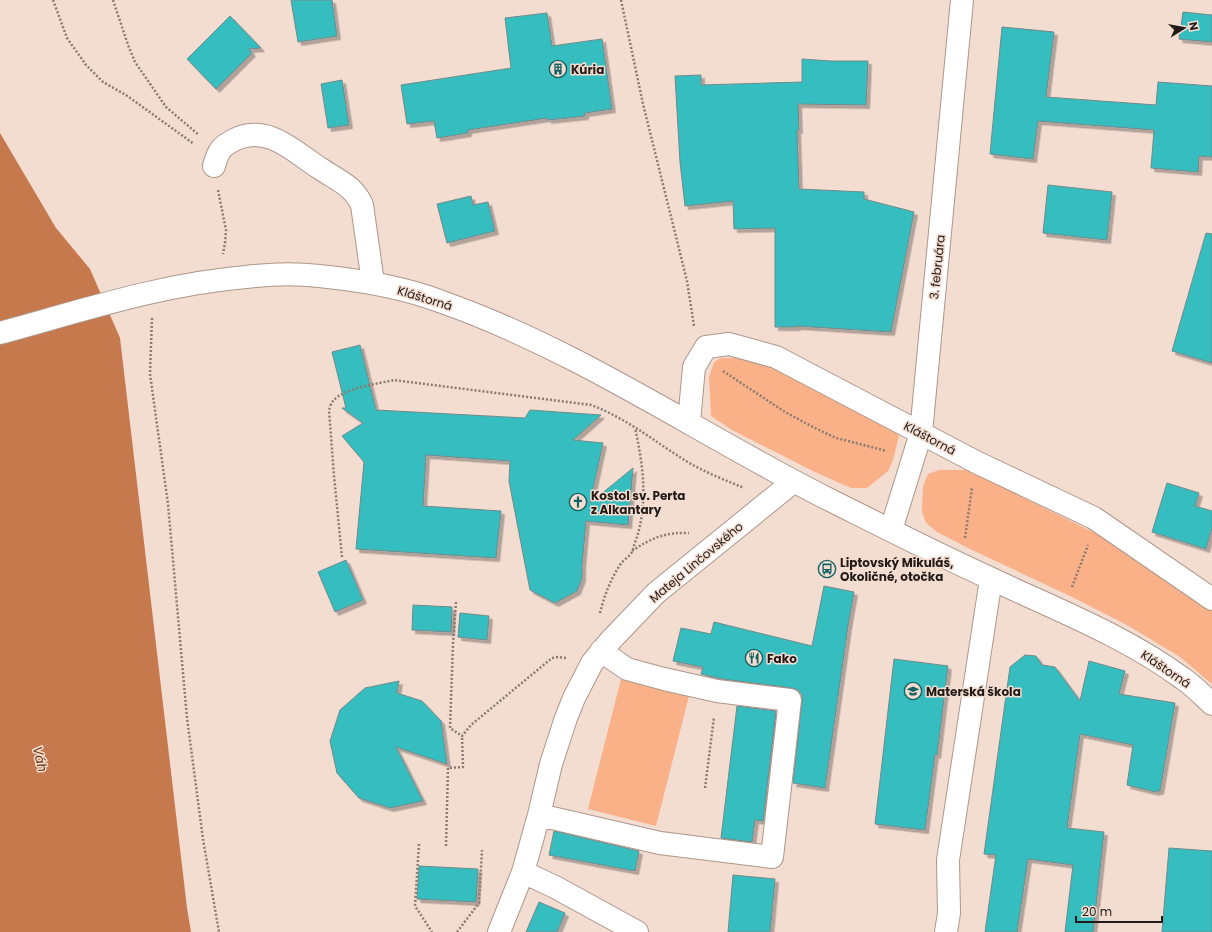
<svg xmlns="http://www.w3.org/2000/svg" width="1212" height="932" font-family="Poppins,sans-serif">
<style>
.green{fill:#fab188}
.water{fill:#c6794d}
.building{fill:#34bdbf;stroke:#708a8a;filter:url(#shadow)}
.lines{fill:none;stroke-linecap:round;stroke-linejoin:round}
.minor-casing{stroke:#ac978c;stroke-width:24}
.path{stroke:#8a7b73;stroke-width:2.5;stroke-dasharray:2 2;stroke-linecap:butt}
.minor{stroke:#fff;stroke-width:22}
.labels{text-anchor:middle;dominant-baseline:central;stroke-width:3;stroke-linejoin:round;paint-order:stroke}
.poi-label{font-size:12px;font-weight:bold;fill:#221a16;stroke:#f3dcd0;text-anchor:start}
.street-label{font-size:12px;fill:#221a16;stroke:#f3dcd0}
.water-label{font-size:13px;font-style:italic;fill:#6a3716;stroke:#f3dcd0}
</style>
<defs>
<filter id="shadow"><feDropShadow dx="3.5" dy="3.5" stdDeviation="0" flood-color="#0004"/></filter>
</defs>
<rect width="100%" height="100%" fill="#f3dcd0"/>
<path class="green" d="M 721,358 L 752,358 L 891,423 L 899,436 L 893,460 L 888,471 L 867,488 L 851,488 L 815,472 L 732,430 L 711,416 L 709,377 L 714,362 Z
M 939,470 L 967,470 L 1097,534 L 1161,574 L 1212,611 L 1212,684 L 1180,657 L 1127,625 L 1072,597 L 970,549 L 937,532 L 926,523 L 922,512 L 923,486 L 928,474 Z
M 621,679 L 689,696 L 656,826 L 588,809 Z"/>
<path class="water" d="M 0,133 L 56,228 L 90,269 L 120,338 L 187,908 L 191,932 L 0,932 Z"/>
<path class="building" d="M 291,0 L 332,0 L 337,36 L 298,42 Z
M 1183,12 L 1212,15 L 1212,42 L 1179,39 Z
M 547,13 L 552,46 L 602,39 L 612,109 L 585,113 L 585,116 L 548,120 L 547,118 L 468,130 L 468,133 L 437,138 L 434,121 L 407,124 L 401,85 L 511,68 L 505,18 Z
M 230,16 L 261,48 L 249,49 L 252,53 L 216,89 L 187,59 Z
M 1002,27 L 1054,32 L 1046,97 L 1156,105 L 1158,82 L 1212,86 L 1212,157 L 1199,156 L 1198,172 L 1151,168 L 1154,130 L 1038,121 L 1033,159 L 990,154 Z
M 802,59 L 831,61 L 868,61 L 866,105 L 798,104 L 799,130 L 797,130 L 799,189 L 864,192 L 864,199 L 914,212 L 891,332 L 797,326 L 797,327 L 775,327 L 775,228 L 734,229 L 733,201 L 685,206 L 680,162 L 675,76 L 701,75 L 701,85 L 802,82 Z
M 342,80 L 349,125 L 328,128 L 321,84 Z
M 1048,185 L 1112,192 L 1107,240 L 1043,233 Z
M 471,196 L 473,205 L 488,202 L 495,231 L 447,243 L 437,204 Z
M 1206,233 L 1212,234 L 1212,363 L 1172,351 Z
M 360,345 L 376,410 L 525,418 L 530,410 L 601,415 L 573,440 L 603,443 L 590,503 L 633,468 L 628,525 L 586,521 L 582,565 L 582,578 L 577,591 L 555,603 L 530,590 L 509,481 L 510,461 L 426,455 L 423,506 L 501,511 L 496,558 L 356,549 L 364,462 L 342,436 L 363,423 L 342,408 L 346,408 L 332,352 Z
M 1167,483 L 1199,493 L 1195,506 L 1212,511 L 1212,528 L 1206,549 L 1152,532 Z
M 346,560 L 363,600 L 335,612 L 318,572 Z
M 824,586 L 854,592 L 848,626 L 825,788 L 793,783 L 802,701 L 802,695 L 798,690 L 792,688 L 723,679 L 701,674 L 703,667 L 673,661 L 681,628 L 711,634 L 714,622 L 812,646 Z
M 413,605 L 452,607 L 451,632 L 412,630 Z
M 460,613 L 489,616 L 487,640 L 458,637 Z
M 1025,655 L 1036,656 L 1042,665 L 1055,667 L 1080,701 L 1089,661 L 1125,671 L 1119,694 L 1175,703 L 1160,791 L 1156,791 L 1156,792 L 1127,785 L 1133,745 L 1080,734 L 1067,828 L 1104,832 L 1093,932 L 1065,932 L 1073,865 L 1028,859 L 1017,932 L 985,932 L 996,855 L 984,854 L 1010,667 Z
M 894,659 L 948,666 L 937,755 L 935,754 L 925,830 L 875,824 Z
M 399,681 L 397,693 L 422,701 L 441,721 L 447,764 L 396,747 L 423,801 L 390,808 L 359,798 L 337,773 L 330,741 L 340,710 L 365,688 Z
M 737,706 L 776,711 L 763,821 L 755,820 L 752,842 L 721,838 Z
M 554,831 L 639,851 L 635,871 L 549,855 Z
M 1169,848 L 1212,851 L 1212,932 L 1162,932 Z
M 419,866 L 478,869 L 476,902 L 417,899 Z
M 733,875 L 775,879 L 770,932 L 728,932 Z
M 539,902 L 565,913 L 557,932 L 526,932 Z"/>
<g class="lines">
<defs>
<path id="minor" d="M 214,166 C 218,151 221,146 236,139 C 269,124 295,153 321,169 C 337,180 354,186 362,205 L 373,283
M 0,333 C 81,311 162,284 246,277 C 270,274 295,273 319,276 C 360,280 403,287 442,302 C 581,351 702,436 832,501 C 886,528 939,555 994,580 C 1057,610 1125,636 1182,678 C 1193,685 1202,695 1212,704
M 689,422 L 694,367 L 706,347 L 729,344 L 776,357 L 976,462 L 1094,518 L 1212,599
M 891,530 L 921,433 L 962,0
M 539,815 L 660,843 L 772,857 L 790,700 L 717,691 L 664,679 L 627,669 L 601,651
M 523,872 L 555,887 L 637,932
M 499,932 L 523,872 L 539,815 L 551,764 L 566,718 L 574,698 L 592,663 L 611,640 L 656,593 L 793,482
M 946,932 L 949,913 L 948,860 L 991,579"/>
</defs>
<use href="#minor" class="minor-casing"/>
<path class="path" d="M 53,0 L 67,38 L 86,65 L 103,82 L 126,95 L 194,144
M 113,0 L 128,45 L 135,62 L 166,107 L 199,135
M 621,0 L 643,104 L 687,281 L 694,326
M 218,190 L 226,230 L 225,243 L 223,254
M 152,318 L 150,374 L 168,504 L 187,718 L 203,839 L 219,932
M 723,371 L 785,412 L 813,427 L 836,438 L 887,451
M 965,538 L 972,488
M 632,551 C 651,538 666,532 689,533
M 342,557 L 334,476 L 329,410 C 330,407 331,403 333,401 C 342,389 380,383 394,380 L 591,405 C 626,418 654,441 686,461 C 704,472 725,480 744,488
M 1072,587 L 1088,545
M 456,602 L 453,643 L 450,728 L 462,736 L 471,725 L 552,658 L 558,657 L 566,658
M 600,613 C 604,597 610,580 620,565 C 623,560 629,557 632,552 C 634,547 635,541 637,537 C 648,501 643,464 635,428
M 705,788 L 714,717
M 419,844 L 415,906 L 432,932
M 446,846 L 448,768 L 463,767 L 462,736
M 457,932 L 479,903 L 482,850"/>
<use href="#minor" class="minor"/>
</g>
<defs>
<symbol id="building-ring" viewBox="-11 -11 22 22"><circle r="9.5" fill="#f3dcd0" stroke="#136364" stroke-width="1.5"/><path d="M-4-6H4V6H1V3H-1V6H-4ZM-2.5-4.3h1.7v1.8h-1.7ZM.8-4.3h1.7v1.8H.8ZM-2.5-1h1.7V.8h-1.7ZM.8-1h1.7V.8H.8Z" fill="#136364"/></symbol>
<symbol id="church-ring" viewBox="-11 -11 22 22"><circle r="9.5" fill="#f3dcd0" stroke="#136364" stroke-width="1.5"/><path d="M-1.2-6h2.4v3.5h3.3v2.4h-3.3V6h-2.4V-.1h-3.3v-2.4h3.3Z" fill="#136364"/></symbol>
<symbol id="bus-ring" viewBox="-11 -11 22 22"><circle r="9.5" fill="#f3dcd0" stroke="#136364" stroke-width="1.5"/><path d="M-5-6H5V4H4V6H2V4H-2V6H-4V4H-5ZM-3.5-4V0h7V-4ZM-3.5 1.2v1.5H-2V1.2ZM2 1.2v1.5H3.5V1.2Z" fill="#136364"/></symbol>
<symbol id="restaurant-ring" viewBox="-11 -11 22 22"><circle r="9.5" fill="#f3dcd0" stroke="#136364" stroke-width="1.5"/><path d="M-5-6h1v4h1v-4h1v4h1v-4h1v5L-1.5 .5V6h-2V.5L-5-1ZM5-6V6H3V1.5H1.5Q1.5-4 5-6Z" fill="#136364"/></symbol>
<symbol id="school-ring" viewBox="-11 -11 22 22"><circle r="9.5" fill="#f3dcd0" stroke="#136364" stroke-width="1.5"/><path d="M0-5L7-2L0 1L-7-2ZM-4 1L0 2.5L4 1V4Q0 6-4 4Z" fill="#136364"/></symbol>
</defs>
<g fill-rule="evenodd">
<use href="#building-ring" x="548" y="59" width="20" height="20"/>
<use href="#church-ring" x="568" y="492" width="20" height="20"/>
<use href="#bus-ring" x="817" y="559" width="20" height="20"/>
<use href="#restaurant-ring" x="744" y="648" width="20" height="20"/>
<use href="#school-ring" x="903" y="681" width="20" height="20"/>
</g>
<g class="labels">
<g class="poi-label">
<text x="571" y="69">Kúria</text>
<text x="591" y="495">Kostol sv. Perta<tspan x="591" dy="14">z Alkantary</tspan></text>
<text x="840" y="562">Liptovský Mikuláš,<tspan x="840" dy="14">Okoličné, otočka</tspan></text>
<text x="767" y="658">Fako</text>
<text x="926" y="691">Materská škola</text>
</g>
<g class="street-label">
<text transform="translate(937 267) rotate(-84)">3. februára</text>
<text transform="translate(425 298) rotate(17)">Kláštorná</text>
<text transform="translate(930 438) rotate(28)">Kláštorná</text>
<text transform="translate(696 562) rotate(-40)">Mateja Linčovského</text>
<text transform="translate(1166 669) rotate(34)">Kláštorná</text>
</g>
<g class="water-label">
<text transform="translate(40 759) rotate(77)">Váh</text>
</g>
</g>
<g transform="translate(1184 28) rotate(79)" stroke="#f3dcd0" stroke-width="3" paint-order="stroke">
<path d="M0-3L7 15L0 10L-7 15Z" fill="#221a16"/>
<text y="-6" font-size="11" font-weight="bold" text-anchor="middle" fill="#221a16">N</text>
</g>
<path d="M1076 916v6h86v-6" fill="none" stroke="#221a16" stroke-width="2"/>
<text x="1082" y="916" font-size="12" fill="#221a16" stroke="#f3dcd0" stroke-width="3" paint-order="stroke">20 m</text>
</svg>
